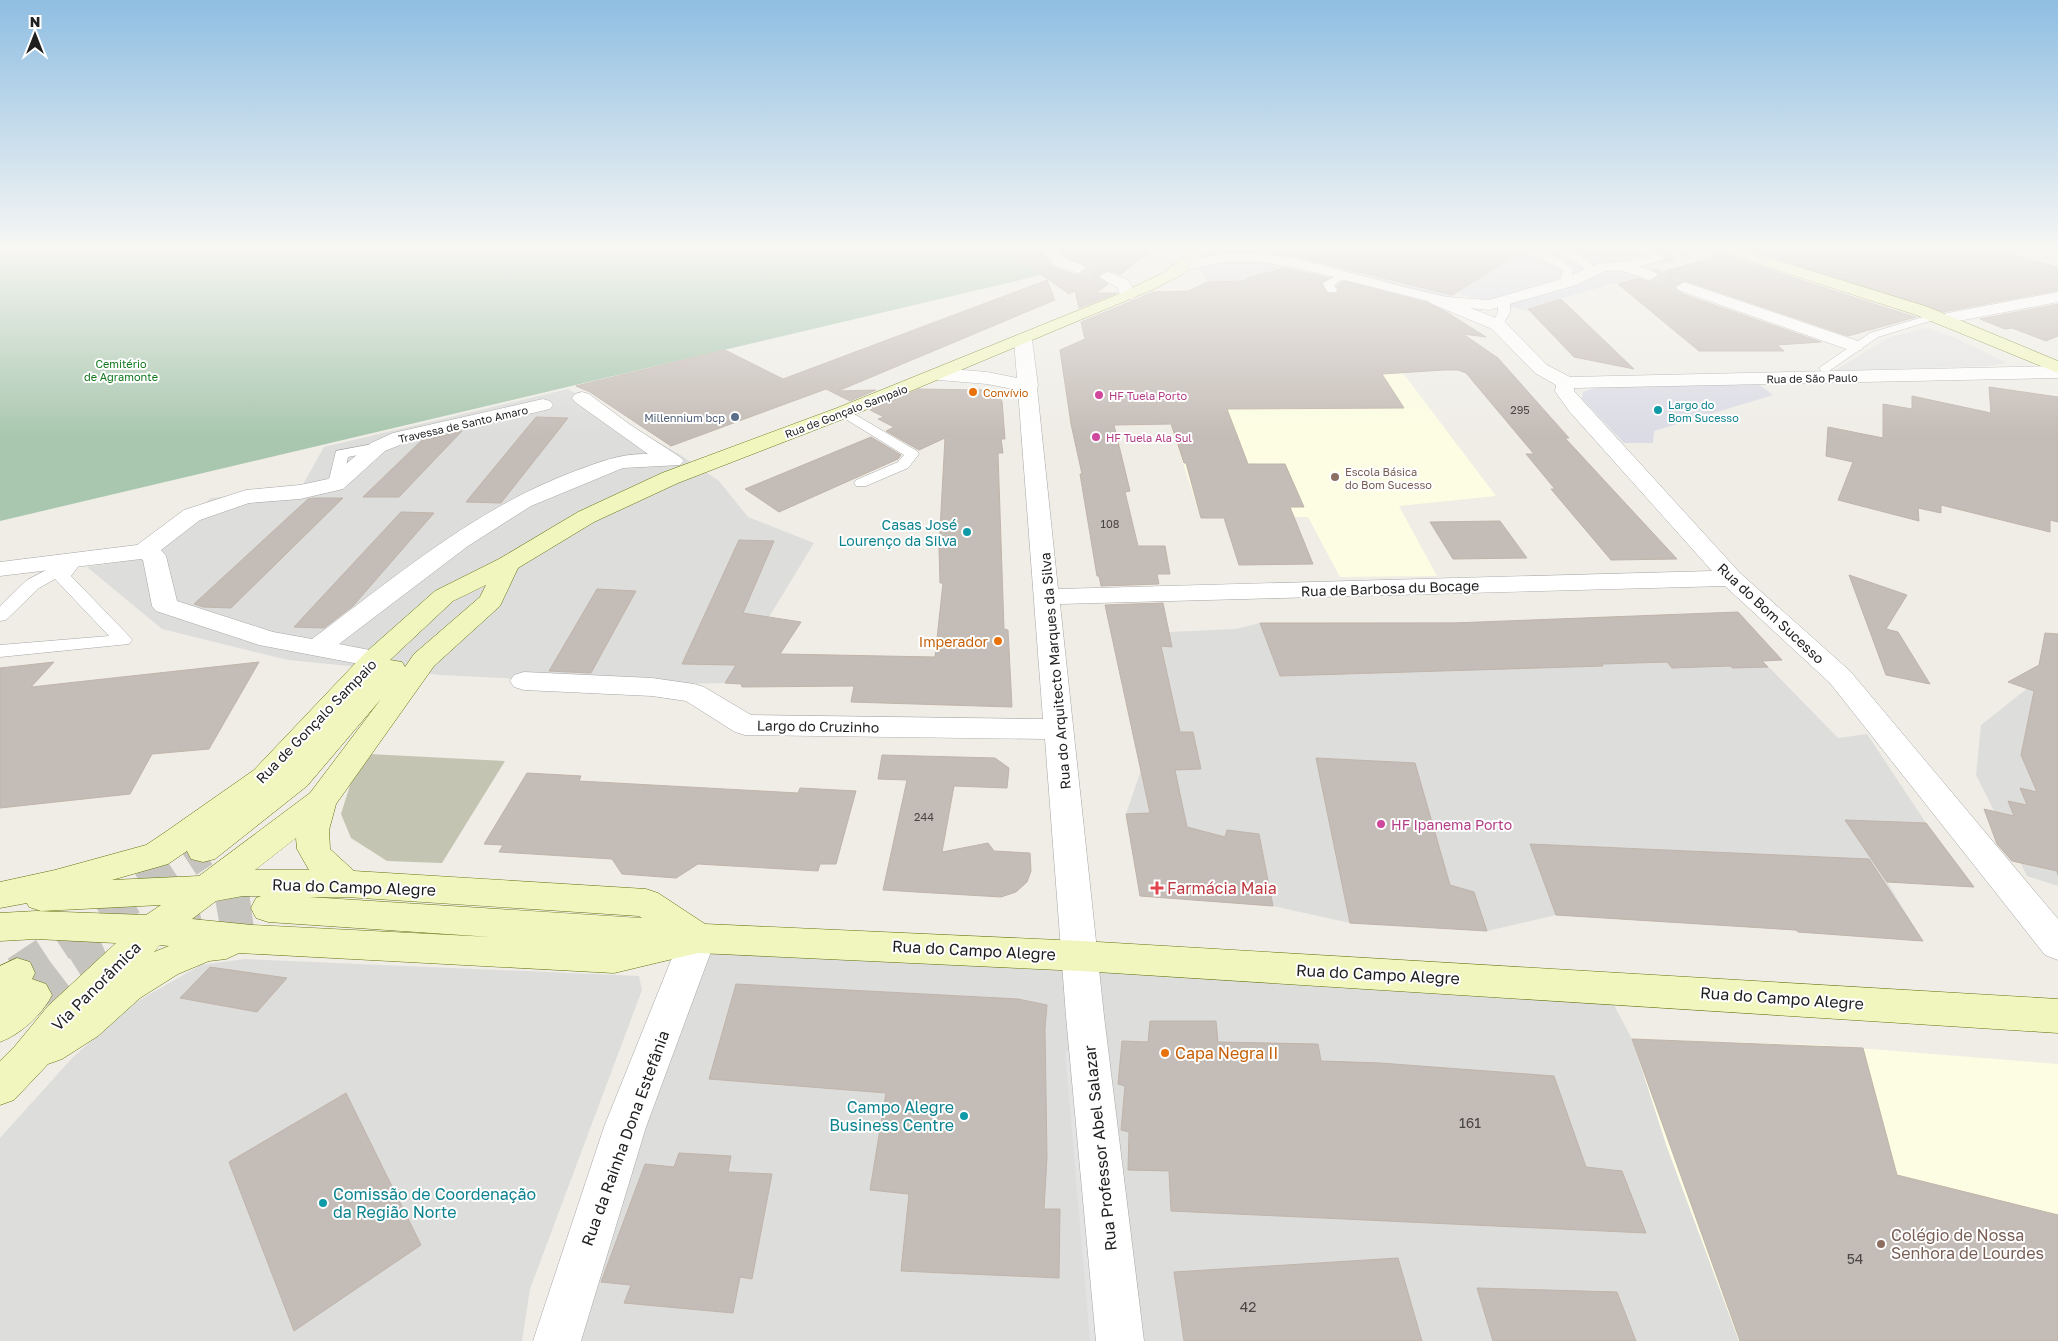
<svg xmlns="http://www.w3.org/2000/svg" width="2058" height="1341" font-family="'Golos Text',sans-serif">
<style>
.residential{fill:#dddddc}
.education{fill:#fcfde2}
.construction{fill:#c3c4b2}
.cemetery{fill:#a9c7af}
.parking{fill:#e3e3e3}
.plaza{fill:#dbdbe5}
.building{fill:#c4bcb6;stroke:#c0b4aa}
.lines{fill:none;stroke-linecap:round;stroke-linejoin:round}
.pedestrian-tunnel{stroke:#c5c4be;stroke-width:16;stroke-dasharray:16 8;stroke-linecap:butt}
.tertiary-tunnel{stroke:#c5c4be;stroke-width:16;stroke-dasharray:16 8;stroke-linecap:butt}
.secondary-tunnel{stroke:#c5c4be;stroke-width:34;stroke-dasharray:34 17;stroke-linecap:butt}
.service-casing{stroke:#a6a6a6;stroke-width:1}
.pedestrian-casing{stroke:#a6a6a6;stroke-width:1}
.minor-casing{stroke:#a6a6a6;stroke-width:1}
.tertiary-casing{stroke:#a6a6a6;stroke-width:1}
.secondary-casing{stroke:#62710c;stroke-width:1}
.service{fill:#fff;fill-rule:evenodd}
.pedestrian{fill:#fff;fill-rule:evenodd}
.minor{fill:#fff;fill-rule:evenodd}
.tertiary{fill:#fff;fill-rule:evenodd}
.secondary{fill:#f1f6be;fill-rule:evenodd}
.food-dot{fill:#e8710a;stroke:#fff;stroke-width:2}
.hotel-dot{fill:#d1479c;stroke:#fff;stroke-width:2}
.culture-dot{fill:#0f9aa8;stroke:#fff;stroke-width:2}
.service-dot{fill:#5c6f8a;stroke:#fff;stroke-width:2}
.education-dot{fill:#8d6e63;stroke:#fff;stroke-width:2}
.health-dot{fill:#e0444e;stroke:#fff;stroke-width:2}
.labels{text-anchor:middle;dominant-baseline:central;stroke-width:4;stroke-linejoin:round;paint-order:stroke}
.far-park-label{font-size:11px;fill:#13781f;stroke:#fff}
.far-street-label{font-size:11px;fill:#1f1f1f;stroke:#fff}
.far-food-label{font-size:11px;fill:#c56008;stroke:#fff;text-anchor:start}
.far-hotel-label{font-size:11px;fill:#b23c85;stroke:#fff;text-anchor:start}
.far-culture-label{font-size:11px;fill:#0d838f;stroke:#fff;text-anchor:start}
.number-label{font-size:11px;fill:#484645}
.far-service-label{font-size:11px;fill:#4e5e75;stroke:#fff;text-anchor:end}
.far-education-label{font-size:11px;fill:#785e54;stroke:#fff;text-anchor:start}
.culture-label{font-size:14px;fill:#0d838f;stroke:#fff;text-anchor:end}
.street-label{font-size:14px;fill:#1f1f1f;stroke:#fff}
.food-label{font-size:14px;fill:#c56008;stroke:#fff;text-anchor:end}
.hotel-label{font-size:14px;fill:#b23c85;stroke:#fff;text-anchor:start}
.near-number-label{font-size:14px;fill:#484645}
.near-street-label{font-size:16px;fill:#1f1f1f;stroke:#fff}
.near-health-label{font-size:16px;fill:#be3a42;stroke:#fff;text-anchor:start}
.near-food-label{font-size:16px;fill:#c56008;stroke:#fff;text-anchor:start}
.near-culture-label{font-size:16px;fill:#0d838f;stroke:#fff;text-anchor:end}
.near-education-label{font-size:16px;fill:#785e54;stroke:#fff;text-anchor:start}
</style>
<rect width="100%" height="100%" fill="#efede6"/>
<path class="residential" d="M 568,389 L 682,456 L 719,481 L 748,517 L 814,543 L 769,617 L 749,643 L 725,683 L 634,685 L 441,675 L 288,660 L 162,629 L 87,567 L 133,560 L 211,498 L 301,488 L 324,447 Z
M 1738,612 L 1782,660 L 1763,661 L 1838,738 L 1867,734 L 1926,823 L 1974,887 L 1887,882 L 1923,941 L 1763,928 L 1556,915 L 1487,931 L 1350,923 L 1273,906 L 1140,896 L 1126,814 L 1141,770 L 1109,622 L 1169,632 L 1236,629 L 1260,623 L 1488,622 Z
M 2058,664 L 2058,886 L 2027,876 L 1976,775 L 1981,725 Z
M 698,938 L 1605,988 L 1632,1039 L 1667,1147 L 1739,1341 L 557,1341 Z
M 245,959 L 639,976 L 642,990 L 530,1289 L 522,1341 L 0,1341 L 0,1138 L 73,1057 L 136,1002 L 201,965 Z"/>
<path class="education" d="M 1403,373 L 1496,496 L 1399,506 L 1437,576 L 1340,577 L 1308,517 L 1201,518 L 1164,405 L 1270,383 Z
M 1632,1039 L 1820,1045 L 2058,1064 L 2058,1341 L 1739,1341 L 1667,1147 Z"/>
<path class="construction" d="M 369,754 L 505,761 L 442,863 L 387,861 L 351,838 L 341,814 L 352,779 Z"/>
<path class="cemetery" d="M 0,248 L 1037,248 L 1053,266 L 1037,276 L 0,521 Z"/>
<path class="parking" d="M 1926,328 L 1951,336 L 2007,363 L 1988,366 L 1834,371 L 1890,337 Z
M 1065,1051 L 1081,1051 L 1108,1341 L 1090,1341 Z"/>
<path class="plaza" d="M 1185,248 L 1283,248 L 1456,293 L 1506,261 L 1467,248 L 1628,248 L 1667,261 L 1650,266 L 1656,272 L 1530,307 L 1527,311 L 1456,293 L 1449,315 L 1297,280 L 1208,282 Z
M 1757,383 L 1773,395 L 1654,431 L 1653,443 L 1624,443 L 1582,399 L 1583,392 L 1594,388 Z"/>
<path class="building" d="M 1003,248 L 1038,248 L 1052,266 L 1077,275 L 1087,270 L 1087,267 L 1064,256 L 1057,248 L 1155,248 L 1120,275 L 1109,270 L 1102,273 L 1098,277 L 1108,284 L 1096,293 L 1117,293 L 1079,308 L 1075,291 L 1069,294 Z
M 1283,248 L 1516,248 L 1522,252 L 1452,295 L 1306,259 Z
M 1745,248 L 1961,248 L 2009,254 L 2058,267 L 2058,290 L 1944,312 Z
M 1717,253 L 1915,317 L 1916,317 L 1848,336 L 1683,280 L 1674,287 L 1677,292 L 1821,342 L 1777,345 L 1784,351 L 1699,351 L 1618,284 L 1638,278 L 1651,282 L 1659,277 L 1658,273 L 1718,256 Z
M 1285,268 L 1329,278 L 1321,283 L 1328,294 L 1338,293 L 1337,286 L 1343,281 L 1428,303 L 1448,313 L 1486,337 L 1463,334 L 1498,358 L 1569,438 L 1565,438 L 1677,559 L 1611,560 L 1551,489 L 1555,489 L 1526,454 L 1534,454 L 1466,373 L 1458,370 L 1444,370 L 1382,374 L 1404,408 L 1227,409 L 1248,464 L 1285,464 L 1304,507 L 1290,507 L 1313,564 L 1239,565 L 1224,518 L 1201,518 L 1186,463 L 1184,463 L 1171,424 L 1114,425 L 1130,491 L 1125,492 L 1138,546 L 1165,546 L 1170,574 L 1157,574 L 1159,584 L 1101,586 L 1099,576 L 1097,576 L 1080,474 L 1082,474 L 1071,424 L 1060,350 L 1085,339 L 1081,322 L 1153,292 L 1188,291 L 1208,282 L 1244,281 L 1248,278 Z
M 1047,280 L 1055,300 L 838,391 L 876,390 L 850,401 L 826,389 L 671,446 L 590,392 L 576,386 L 725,350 L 783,379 Z
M 1561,299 L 1634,369 L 1574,357 L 1528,309 Z
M 2058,304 L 2058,336 L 2046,341 L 2012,328 L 2005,329 L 1980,319 Z
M 1989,387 L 2058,397 L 2058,522 L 2050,520 L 2050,532 L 1941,505 L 1941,513 L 1918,508 L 1919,521 L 1838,500 L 1853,462 L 1826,456 L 1828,427 L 1883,438 L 1883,404 L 1912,409 L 1912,396 L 1991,413 Z
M 919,389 L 982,390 L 998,396 L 1002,401 L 1005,439 L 1001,439 L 1003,453 L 998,453 L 1004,629 L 1008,630 L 1012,707 L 851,702 L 854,686 L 742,687 L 741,684 L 725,683 L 736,665 L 682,664 L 739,540 L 774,541 L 743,613 L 801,622 L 780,654 L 935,657 L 943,583 L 940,583 L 939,548 L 945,438 L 919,450 L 886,431 L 894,427 L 878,419 L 884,417 L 870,410 Z
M 536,417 L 568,418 L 501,503 L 466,502 Z
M 462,431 L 399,497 L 363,497 L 421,441 Z
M 871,437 L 901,455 L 898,459 L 779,512 L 745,489 Z
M 315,498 L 343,498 L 231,608 L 203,607 L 194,604 L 308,499 Z
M 401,512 L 434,513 L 353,606 L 324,628 L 294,627 Z
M 1500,521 L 1527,558 L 1453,559 L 1430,522 Z
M 1849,575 L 1907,595 L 1886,629 L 1898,632 L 1930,684 L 1886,675 Z
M 597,589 L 636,591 L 591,673 L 549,671 Z
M 1163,603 L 1172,647 L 1161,646 L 1180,732 L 1193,732 L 1201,769 L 1175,770 L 1187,827 L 1225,837 L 1227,830 L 1259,834 L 1273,906 L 1140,896 L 1126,814 L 1150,813 L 1105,605 Z
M 1738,612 L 1782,660 L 1762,661 L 1768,667 L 1733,668 L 1730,666 L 1672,668 L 1667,662 L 1602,664 L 1603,666 L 1280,676 L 1260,623 L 1453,623 Z
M 2045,633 L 2058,634 L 2058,875 L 2057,871 L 2012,861 L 1997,844 L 1984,809 L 2014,816 L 2008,801 L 2027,805 L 2020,788 L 2037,792 L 2021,755 L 2034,691 L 2008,682 L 2039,665 Z
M 54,662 L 31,687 L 259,662 L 209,749 L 152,754 L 130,794 L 0,808 L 0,668 Z
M 882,755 L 995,758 L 1009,768 L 1007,788 L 954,786 L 942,852 L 988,843 L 994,851 L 1030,853 L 1031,871 L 1027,882 L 1016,892 L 1001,897 L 883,890 L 907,780 L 878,779 Z
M 1316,758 L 1415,763 L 1450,885 L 1474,892 L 1487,931 L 1350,923 Z
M 527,773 L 581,776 L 579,781 L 798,793 L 800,788 L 856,791 L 836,864 L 820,864 L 818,871 L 698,864 L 676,878 L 622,874 L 612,859 L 499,852 L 503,845 L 484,844 Z
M 1845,820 L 1926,823 L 1974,887 L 1887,882 Z
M 1530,844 L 1869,859 L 1923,941 L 1798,932 L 1796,930 L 1556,915 Z
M 210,967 L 287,978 L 257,1012 L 180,998 Z
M 736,984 L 1018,999 L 1047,1005 L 1045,1029 L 1047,1157 L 1044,1209 L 1060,1209 L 1059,1278 L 901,1271 L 909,1194 L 870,1190 L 886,1093 L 709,1079 Z
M 1150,1021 L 1216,1021 L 1218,1042 L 1318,1044 L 1321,1061 L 1380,1063 L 1554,1076 L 1586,1167 L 1622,1171 L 1646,1233 L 1171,1211 L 1169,1171 L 1128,1170 L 1129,1132 L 1121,1130 L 1125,1086 L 1118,1084 L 1122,1041 L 1148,1042 Z
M 1632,1039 L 1863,1048 L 1897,1175 L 2058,1215 L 2058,1341 L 1740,1341 Z
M 346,1093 L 421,1245 L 294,1331 L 229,1162 Z
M 679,1153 L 731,1156 L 728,1172 L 772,1174 L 752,1279 L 740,1277 L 733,1313 L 624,1303 L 631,1285 L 601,1282 L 645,1164 L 674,1167 Z
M 1398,1258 L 1422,1341 L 1184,1341 L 1174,1272 Z
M 1477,1288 L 1617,1292 L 1636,1341 L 1493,1341 Z"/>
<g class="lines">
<path class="pedestrian-tunnel" d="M 1650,275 L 1684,287"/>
<path class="tertiary-tunnel" d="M 1658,257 L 1688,249
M 1078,268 L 1108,277"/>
<path class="secondary-tunnel" d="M 17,973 L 203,850
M 33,995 C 47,985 61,972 76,963 C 135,930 201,916 268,908"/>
<defs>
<path id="service" d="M 1518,248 C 1535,248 1562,256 1573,270 L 1569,285 L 1561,285 L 1560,283 L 1563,271 L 1560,268 Z
M 1549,248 C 1568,248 1586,255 1598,271 L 1597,273 L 1589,273 L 1577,262 Z
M 1996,248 L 2058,251 L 2058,257 L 2001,251 Z
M 1343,273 L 1348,276 L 1334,285 L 1337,290 L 1336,292 L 1328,292 L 1323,284 L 1324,282 Z
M 1504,301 L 1510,304 L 1510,312 L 1502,327 L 1494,327 L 1492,325 L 1498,312 L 1498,304 Z
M 1936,313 L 1940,314 L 1940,318 L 1878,337 L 1829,371 L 1821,371 L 1819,368 L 1870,333 Z
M 844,408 L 917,451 L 919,454 L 908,468 L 866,486 L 856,486 L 854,483 L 856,480 L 898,462 L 904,455 L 839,415 L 837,412 Z
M 378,443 L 383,444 L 385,447 L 383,450 L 348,457 L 342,484 L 340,487 L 330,487 L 328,484 L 336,451 Z
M 75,555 L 81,557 L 83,560 L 71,576 L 129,636 L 132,640 L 129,644 L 0,657 L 0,645 L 109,636 L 55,579 L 39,588 L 6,620 L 0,621 L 0,606 L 27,580 Z"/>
<path id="pedestrian" d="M 1628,263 L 1655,272 L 1658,275 L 1650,280 L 1623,271 L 1620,268 L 1623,265 Z
M 1684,282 L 1861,342 L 1864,346 L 1861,350 L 1849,350 L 1678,290 L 1676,287 Z"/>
<path id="minor" d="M 2058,292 L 2058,302 L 1943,324 L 1937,323 L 1935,319 L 1937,315 L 1943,314 Z
M 1436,295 L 1504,321 L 1547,365 L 1570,377 L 2058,366 L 2058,378 L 1574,388 L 1574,391 L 1740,573 L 1850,671 L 2058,919 L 2058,960 L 2045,955 L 1830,683 L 1725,586 L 1060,604 L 1104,1016 L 1144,1341 L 1096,1341 L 1066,1016 L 1045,739 L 745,735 L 735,732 L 686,701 L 652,696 L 524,690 L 514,687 L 510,681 L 514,675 L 524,672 L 652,678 L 694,684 L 704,687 L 751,715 L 1043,719 L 1018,390 L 987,384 L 939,380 L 932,378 L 930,374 L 932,370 L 939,368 L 987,372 L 1017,378 L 1014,340 L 1017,336 L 1029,336 L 1032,340 L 1038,386 L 1037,388 L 1058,589 L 1712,571 L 1569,411 L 1555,391 L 1556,385 L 1535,373 L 1492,329 L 1430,303 L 1428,300 L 1430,297 Z
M 582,392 L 589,394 L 629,424 L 680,457 L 684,461 L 680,465 L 623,468 L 531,506 L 468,546 L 339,644 L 385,653 L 389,659 L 385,665 L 375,667 L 259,645 L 156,611 L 152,606 L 143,560 L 141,559 L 0,576 L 0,562 L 137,545 L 184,510 L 246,490 L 300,485 L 328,479 L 371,443 L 393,433 L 543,399 L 550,401 L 553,405 L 550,409 L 407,442 L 385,451 L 343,489 L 300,499 L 249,503 L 200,520 L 161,550 L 166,556 L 177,601 L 273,632 L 312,639 C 397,576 474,509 575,471 C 600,462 621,453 648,454 L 575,402 L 572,398 L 575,394 Z
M 698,923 L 711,928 L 716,938 L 646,1127 L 581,1341 L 533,1341 L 604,1127 L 680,938 L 685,928 Z"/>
<path id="tertiary" d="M 1040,248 L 1055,248 L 1063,258 L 1083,265 L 1086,268 L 1078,273 L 1053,264 Z
M 1681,248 L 1706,248 L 1704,251 L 1683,252 Z
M 1224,253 L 1261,253 L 1298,259 L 1412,289 L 1447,297 L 1489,300 L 1565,278 L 1597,264 L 1626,261 L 1658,253 L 1665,257 L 1663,260 L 1626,270 L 1606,271 L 1576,285 L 1489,310 L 1447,306 L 1298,268 L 1261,262 L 1224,262 L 1187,270 L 1179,265 L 1182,262 Z
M 1108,272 L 1128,280 L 1135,292 L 1133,299 L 1121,299 L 1118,288 L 1100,277 L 1103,274 Z"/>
<path id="secondary" d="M 1195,248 L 1211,248 L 1183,274 L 1154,289 L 851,416 L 678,483 L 594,522 L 518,568 L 500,606 L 434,666 L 336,804 L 329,830 L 330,849 L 354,871 L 646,889 L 658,893 L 705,924 L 1081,941 L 2058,999 L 2058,1033 L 1081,971 L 698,953 L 614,973 L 239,953 L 226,959 L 209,961 L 178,974 L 140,998 L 98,1036 L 62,1059 L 48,1064 L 14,1100 L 0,1105 L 0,1061 L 15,1046 L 48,1006 L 116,943 L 36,939 L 0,941 L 0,913 L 36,911 L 146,915 L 161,905 L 41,911 L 29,907 L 27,903 L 0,908 L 0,882 L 55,870 L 146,845 L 164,833 L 254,770 L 365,653 L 435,591 L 499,559 L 578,512 L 662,473 L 837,408 L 1121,293 L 1163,273 ZM 486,585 L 480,597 L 414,654 L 405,667 L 402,662 L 390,660 L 453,601 ZM 381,699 L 310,793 L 199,876 L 112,880 L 168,864 L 187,851 L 191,859 L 203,862 L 215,859 L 307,786 ZM 296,838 L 297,849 L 309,870 L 255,870 ZM 243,896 L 261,896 L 256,898 L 251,908 L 256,918 L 268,922 L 491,937 L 252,925 L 192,919 L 216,901 ZM 309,897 L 346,897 L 639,916 L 642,918 ZM 160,945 L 169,946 L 154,952 Z
M 1716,248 L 1738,248 L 1928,307 L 2058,361 L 2058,373 L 1916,315 L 1718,251 Z
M 17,958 L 30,962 L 35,973 L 32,979 L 46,984 L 52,995 C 42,1015 21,1034 0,1042 L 0,966 Z"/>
</defs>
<use href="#service" class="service-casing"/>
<use href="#pedestrian" class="pedestrian-casing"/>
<use href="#minor" class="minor-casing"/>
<use href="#tertiary" class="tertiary-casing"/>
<use href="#secondary" class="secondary-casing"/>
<use href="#service" class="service"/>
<use href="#pedestrian" class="pedestrian"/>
<use href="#minor" class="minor"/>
<use href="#tertiary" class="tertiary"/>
<use href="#secondary" class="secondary"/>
</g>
<linearGradient id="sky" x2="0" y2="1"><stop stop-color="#8fbee2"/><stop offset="0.57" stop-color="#f8f7f4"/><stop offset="1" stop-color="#f8f7f4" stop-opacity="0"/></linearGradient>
<rect width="2058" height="436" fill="url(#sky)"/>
<g class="food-dot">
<circle cx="973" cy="392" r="5"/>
<circle cx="998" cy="641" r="5"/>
<circle cx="1165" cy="1053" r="5"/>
</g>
<g class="hotel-dot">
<circle cx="1099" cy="395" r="5"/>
<circle cx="1096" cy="437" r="5"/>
<circle cx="1381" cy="824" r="5"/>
</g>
<g class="culture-dot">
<circle cx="1658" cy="410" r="5"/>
<circle cx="967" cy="532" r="5"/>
<circle cx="964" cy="1116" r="5"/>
<circle cx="323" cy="1203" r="5"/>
</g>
<circle class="service-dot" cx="735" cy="417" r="5"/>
<g class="education-dot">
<circle cx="1335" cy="477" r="5"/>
<circle cx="1881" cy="1244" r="5"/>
</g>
<path class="health-dot" d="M1154.5 880.5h5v5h5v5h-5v5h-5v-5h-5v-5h5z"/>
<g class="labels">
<g class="far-park-label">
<text x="121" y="363">Cemitério<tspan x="121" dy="13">de Agramonte</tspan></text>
</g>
<g class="far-street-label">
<text transform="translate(1812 378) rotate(-1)">Rua de São Paulo</text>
<text transform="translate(846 411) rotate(-21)">Rua de Gonçalo Sampaio</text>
<text transform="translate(463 424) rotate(-13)">Travessa de Santo Amaro</text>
</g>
<g class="far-food-label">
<text x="983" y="392">Convívio</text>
</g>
<g class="far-hotel-label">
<text x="1109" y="395">HF Tuela Porto</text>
<text x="1106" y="437">HF Tuela Ala Sul</text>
</g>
<g class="far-culture-label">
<text x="1668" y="404">Largo do<tspan x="1668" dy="13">Bom Sucesso</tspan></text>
</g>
<g class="number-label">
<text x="1520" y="409">295</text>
<text x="1110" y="523">108</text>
<text x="924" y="816">244</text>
</g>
<g class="far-service-label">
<text x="725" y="417">Millennium bcp</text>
</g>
<g class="far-education-label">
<text x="1345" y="471">Escola Básica<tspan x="1345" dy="13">do Bom Sucesso</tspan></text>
</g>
<g class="culture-label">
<text x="957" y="524">Casas José<tspan x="957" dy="16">Lourenço da Silva</tspan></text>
</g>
<g class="street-label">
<text transform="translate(1390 588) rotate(-2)">Rua de Barbosa du Bocage</text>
<text transform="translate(1771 613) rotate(43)">Rua do Bom Sucesso</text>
<text transform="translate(1055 671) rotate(-95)">Rua do Arquitecto Marques da Silva</text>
<text transform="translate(316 721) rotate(-46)">Rua de Gonçalo Sampaio</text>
<text transform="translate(818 726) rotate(1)">Largo do Cruzinho</text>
</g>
<g class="food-label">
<text x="988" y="641">Imperador</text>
</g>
<g class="hotel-label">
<text x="1391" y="824">HF Ipanema Porto</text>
</g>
<g class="near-number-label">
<text x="1470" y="1122">161</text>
<text x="1855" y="1258">54</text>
<text x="1248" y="1306">42</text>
</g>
<g class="near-street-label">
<text transform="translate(354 887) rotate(2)">Rua do Campo Alegre</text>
<text transform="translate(974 950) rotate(3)">Rua do Campo Alegre</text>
<text transform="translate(1378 974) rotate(3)">Rua do Campo Alegre</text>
<text transform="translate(96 986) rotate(-45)">Via Panorâmica</text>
<text transform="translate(1782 998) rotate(4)">Rua do Campo Alegre</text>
<text transform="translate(625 1138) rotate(-70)">Rua da Rainha Dona Estefânia</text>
<text transform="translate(1100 1148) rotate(-96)">Rua Professor Abel Salazar</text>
</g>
<g class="near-health-label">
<text x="1167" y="888">Farmácia Maia</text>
</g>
<g class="near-food-label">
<text x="1175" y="1053">Capa Negra II</text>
</g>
<g class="near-culture-label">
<text x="954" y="1107">Campo Alegre<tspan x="954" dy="18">Business Centre</tspan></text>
<text x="333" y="1194" text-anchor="start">Comissão de Coordenação<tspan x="333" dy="18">da Região Norte</tspan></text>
</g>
<g class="near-education-label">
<text x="1891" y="1235">Colégio de Nossa<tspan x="1891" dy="18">Senhora de Lourdes</tspan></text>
</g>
</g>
<g transform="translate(35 35)" stroke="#ffffff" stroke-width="4" paint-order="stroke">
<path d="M0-4L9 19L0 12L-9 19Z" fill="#1f1f1f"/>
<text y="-8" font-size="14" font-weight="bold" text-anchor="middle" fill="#1f1f1f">N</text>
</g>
</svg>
